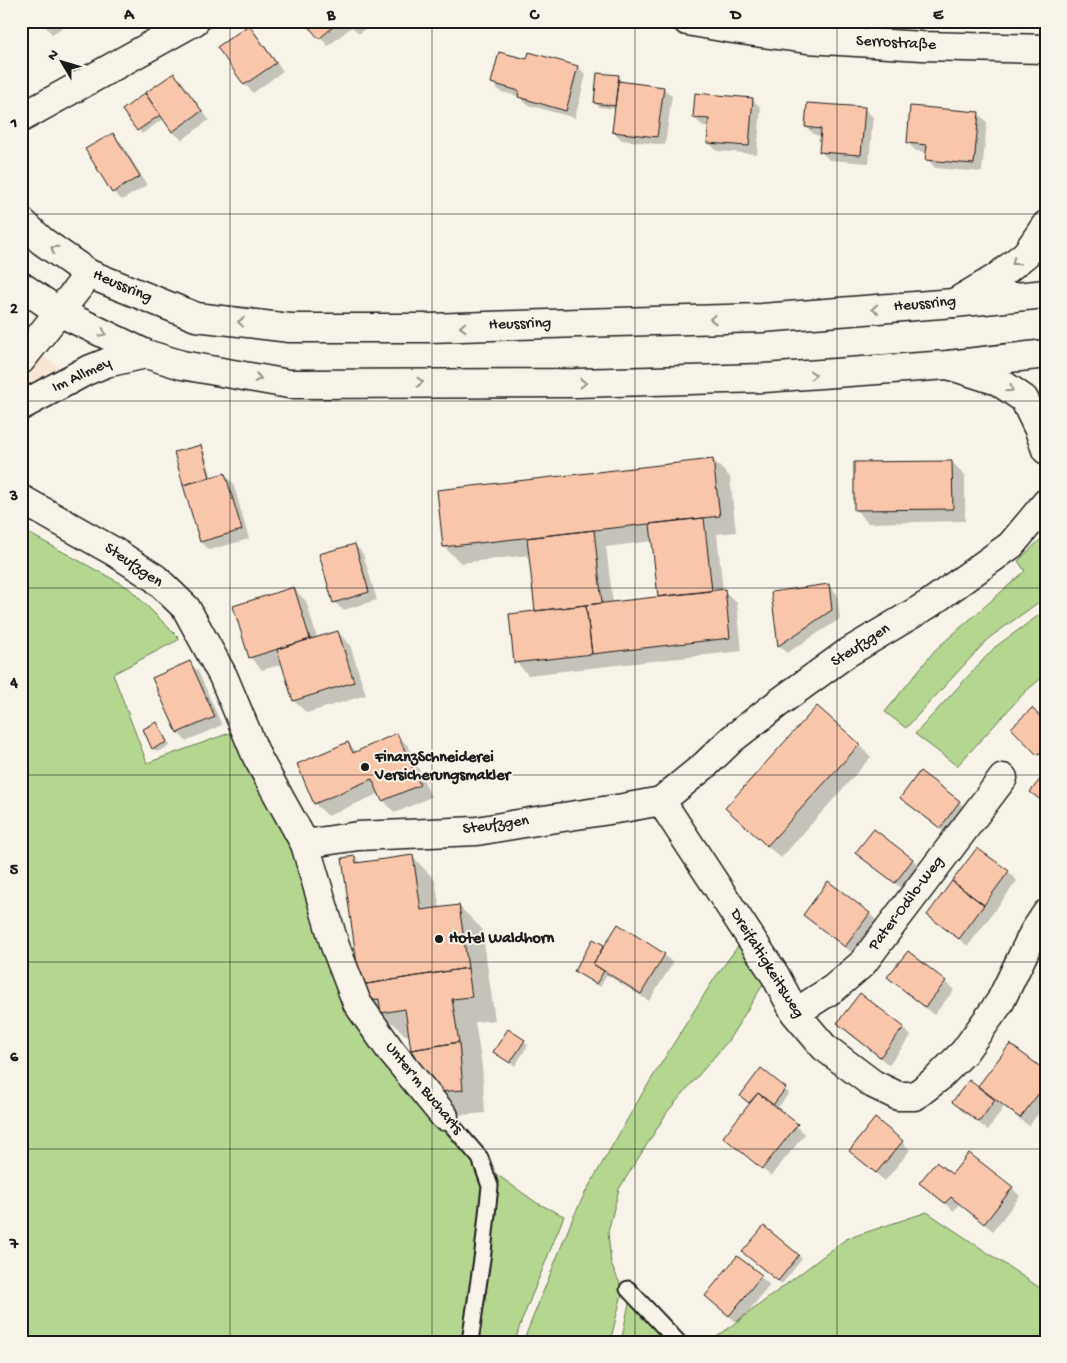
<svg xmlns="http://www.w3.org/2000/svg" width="1067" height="1363" font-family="'Gochi Hand',sans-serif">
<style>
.built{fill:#f8e6d5}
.green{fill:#b4d68f;stroke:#687956}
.shadow{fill:#0003;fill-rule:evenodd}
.building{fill:#fac6aa;stroke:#1c1c1c}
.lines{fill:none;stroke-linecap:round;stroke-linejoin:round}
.service-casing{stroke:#1c1c1c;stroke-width:19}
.minor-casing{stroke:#1c1c1c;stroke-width:31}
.primary-casing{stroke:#1c1c1c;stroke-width:31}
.service{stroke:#f7f3e8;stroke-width:15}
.minor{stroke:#f7f3e8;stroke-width:28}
.primary{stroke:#f7f3e8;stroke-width:28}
.oneway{stroke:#94928c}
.grid{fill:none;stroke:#1c1c1c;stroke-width:1;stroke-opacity:0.55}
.poi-dot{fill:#1c1c1c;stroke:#f7f3e8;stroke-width:2}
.labels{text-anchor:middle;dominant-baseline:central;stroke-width:4;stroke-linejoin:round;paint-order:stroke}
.street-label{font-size:16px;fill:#1c1c1c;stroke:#f7f3e8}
.poi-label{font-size:16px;font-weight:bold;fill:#1c1c1c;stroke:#f7f3e8;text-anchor:start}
.neatline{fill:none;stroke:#1c1c1c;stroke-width:2}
.grid-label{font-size:16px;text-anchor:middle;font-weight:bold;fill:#1c1c1c}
</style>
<rect width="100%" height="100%" fill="#f7f3e8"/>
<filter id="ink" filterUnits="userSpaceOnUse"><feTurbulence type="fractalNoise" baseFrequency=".02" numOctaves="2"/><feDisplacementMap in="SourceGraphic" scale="10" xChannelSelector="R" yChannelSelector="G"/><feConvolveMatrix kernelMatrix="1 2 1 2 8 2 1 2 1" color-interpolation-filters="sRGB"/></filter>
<g filter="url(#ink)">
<path class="built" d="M 21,340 L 74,378 L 21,427 Z"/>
<path class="green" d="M 21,529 L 129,588 L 180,639 L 113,674 L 147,763 L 235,731 L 297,846 L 330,947 L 474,1159 L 482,1186 L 478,1252 L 464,1342 L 87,1342 L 85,1340 L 84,1342 L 21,1342 Z
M 1046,534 L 1046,597 L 989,638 L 906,728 L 885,712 L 935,650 L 1025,571 L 1018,561 Z
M 1046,610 L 1046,674 L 1025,692 L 957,766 L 915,734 L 995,647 Z
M 744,938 L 769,975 L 728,1041 L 668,1111 L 619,1189 L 608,1232 L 611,1264 L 623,1290 L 610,1342 L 523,1342 L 572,1220 L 585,1193 L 642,1094 L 714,979 Z
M 489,1169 L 537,1203 L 564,1216 L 520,1325 L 515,1342 L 474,1342 Z
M 927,1212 L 1046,1292 L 1046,1342 L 710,1342 L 846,1239 Z
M 630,1298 L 672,1342 L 621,1342 Z"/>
<path class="shadow" d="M 41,21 L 73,21 L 52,34 Z
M 306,21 L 374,21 L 359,34 L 352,27 L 328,46 Z
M 248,26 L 257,35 L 283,71 L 253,93 L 245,84 Z
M 530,54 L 578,67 L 586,75 L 575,118 L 528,105 L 518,96 L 501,92 L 492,83 L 528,61 Z
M 174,74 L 183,83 L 209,120 L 182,140 L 173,132 L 164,118 L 142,134 L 124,110 Z
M 618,77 L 622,81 L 622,83 L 663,88 L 672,96 L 665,145 L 622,140 L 613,131 L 616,109 L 599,107 L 595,103 Z
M 752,99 L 761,108 L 757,154 L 717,151 L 708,142 L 710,127 L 703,126 L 694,118 Z
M 864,109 L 873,117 L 869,163 L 829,160 L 820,151 L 821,136 L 815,135 L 806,127 Z
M 978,113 L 987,122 L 982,172 L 935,168 L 927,159 L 927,152 L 916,151 L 908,143 Z
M 112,134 L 121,142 L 147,185 L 122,200 L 113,192 Z
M 200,446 L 204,450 L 212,478 L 225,475 L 233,483 L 249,539 L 209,550 L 201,542 L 175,453 Z
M 713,460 L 730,477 L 736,532 L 717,534 L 723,591 L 724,591 L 737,603 L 742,651 L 528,675 L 516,662 L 536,612 L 530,555 L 461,563 L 444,547 ZM 653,541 L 659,598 L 613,603 L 606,547 Z
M 952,462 L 965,475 L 965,521 L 868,523 L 856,510 Z
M 355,545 L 363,554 L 377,600 L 343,610 L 334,602 Z
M 829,586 L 837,594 L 840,619 L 787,653 L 779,645 Z
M 293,588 L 306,601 L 317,638 L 338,632 L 350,645 L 366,695 L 307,713 L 294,701 L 283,664 L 262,670 L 250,657 Z
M 190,663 L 198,671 L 222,725 L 186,741 L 178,733 L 154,679 Z
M 157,724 L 161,728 L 170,746 L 157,752 L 153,748 Z
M 1046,724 L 1046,762 L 1012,728 Z
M 397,735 L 409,747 L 431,797 L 395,813 L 383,800 L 380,793 L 328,816 L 315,804 L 298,765 L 347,743 L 357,752 Z
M 859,745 L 871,757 L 781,858 L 739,821 Z
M 920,773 L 959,802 L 968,811 L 949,836 L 910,806 L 902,798 Z
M 874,831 L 913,860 L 921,868 L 904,890 L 865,861 L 857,853 Z
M 978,849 L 1008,872 L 1017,881 L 968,946 L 937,923 L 929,915 Z
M 412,856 L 435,880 L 440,909 L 459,906 L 482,929 L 495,1020 L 475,1022 L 482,1066 L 485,1113 L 461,1115 L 438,1092 L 410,1035 L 405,1035 L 393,1023 L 387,1024 L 364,1001 L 355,857 L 361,864 Z
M 828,883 L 870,914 L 878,922 L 854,954 L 813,923 L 804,915 Z
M 594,940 L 605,947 L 664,955 L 673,963 L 649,1001 L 607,975 L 600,987 L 579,974 L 575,970 Z
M 908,952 L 945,982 L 954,990 L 934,1015 L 897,985 L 889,977 Z
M 838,1023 L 903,1028 L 911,1036 L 889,1065 L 847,1032 Z
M 508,1031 L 528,1045 L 515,1066 L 494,1052 Z
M 1010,1046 L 1046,1073 L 1046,1103 L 1029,1126 L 1004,1107 L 988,1130 L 962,1111 L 954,1102 L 978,1088 Z
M 761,1070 L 789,1093 L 777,1109 L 805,1134 L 771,1176 L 733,1145 L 724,1137 L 751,1104 L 745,1099 Z
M 902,1142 L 910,1150 L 885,1181 L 859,1159 Z
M 953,1176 L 1012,1188 L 1020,1196 L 993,1231 L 959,1204 L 954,1211 L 929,1191 L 921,1183 Z
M 798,1255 L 802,1259 L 782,1284 L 748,1256 Z
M 738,1257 L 770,1285 L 738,1324 L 707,1296 Z"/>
<path class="building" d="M 304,21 L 340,21 L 319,39 Z
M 249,25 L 276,63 L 244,85 L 217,47 Z
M 499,52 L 527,59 L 529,52 L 578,66 L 566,111 L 518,97 L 519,91 L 491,83 Z
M 174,73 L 202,111 L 172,132 L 145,93 Z
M 597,73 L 619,75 L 615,106 L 594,103 Z
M 618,81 L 664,87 L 657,137 L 612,132 Z
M 145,93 L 160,115 L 137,131 L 122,110 Z
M 695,93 L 753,98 L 749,146 L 707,143 L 709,119 L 693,118 Z
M 807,103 L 865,107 L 861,155 L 819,152 L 821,129 L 805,127 Z
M 910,106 L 979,112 L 974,164 L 925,160 L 927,145 L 907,143 Z
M 113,133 L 140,176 L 112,193 L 85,149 Z
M 201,445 L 210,478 L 183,485 L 174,452 Z
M 713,459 L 720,516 L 443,547 L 437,490 Z
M 952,461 L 953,509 L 854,510 L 854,462 Z
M 225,473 L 242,530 L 200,542 L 183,485 Z
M 704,518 L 712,591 L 658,597 L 650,524 Z
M 594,530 L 602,603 L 535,611 L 527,538 Z
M 355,544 L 369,592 L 333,603 L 319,554 Z
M 829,584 L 832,610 L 778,646 L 771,592 Z
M 294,587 L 310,639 L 249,658 L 233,606 Z
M 725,589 L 730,638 L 592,654 L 586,605 Z
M 586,605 L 592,654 L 514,663 L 509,614 Z
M 338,631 L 354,682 L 293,701 L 277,649 Z
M 190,661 L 215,717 L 177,733 L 152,678 Z
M 817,706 L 860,744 L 767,846 L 725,808 Z
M 1032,708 L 1046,723 L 1046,747 L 1037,755 L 1011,728 Z
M 157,722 L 167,742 L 152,749 L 143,729 Z
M 397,733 L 420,785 L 382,801 L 372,779 L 314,804 L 297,764 L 348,742 L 353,753 Z
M 920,771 L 960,801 L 940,828 L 900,798 Z
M 1046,772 L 1046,804 L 1030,792 Z
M 874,829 L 913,859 L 895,883 L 855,853 Z
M 977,848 L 1009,871 L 984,905 L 952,881 Z
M 413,855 L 421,910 L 459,905 L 468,968 L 360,985 L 342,858 L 355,856 L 356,863 Z
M 828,881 L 870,913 L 845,947 L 803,915 Z
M 952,881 L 984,905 L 959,939 L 927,915 Z
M 618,924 L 665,954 L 641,994 L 593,964 Z
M 593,939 L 604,945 L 593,964 L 604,971 L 596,984 L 574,971 Z
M 908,951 L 946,981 L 925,1007 L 887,977 Z
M 468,968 L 472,997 L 452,999 L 459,1042 L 411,1050 L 405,1009 L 381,1013 L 379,999 L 363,1001 L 360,985 Z
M 860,993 L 904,1027 L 880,1057 L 837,1023 Z
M 508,1029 L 525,1040 L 510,1063 L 493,1052 Z
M 459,1042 L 463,1090 L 437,1092 L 411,1050 Z
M 1010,1044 L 1046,1071 L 1046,1084 L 1020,1118 L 978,1086 Z
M 761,1068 L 786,1088 L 773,1105 L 758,1093 L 749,1103 L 740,1096 Z
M 969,1080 L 995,1100 L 979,1122 L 952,1102 Z
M 758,1093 L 798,1124 L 762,1169 L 723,1137 Z
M 875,1118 L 903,1141 L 876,1173 L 849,1151 Z
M 969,1153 L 1013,1187 L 984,1224 L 951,1197 L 945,1203 L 919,1183 L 936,1162 L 952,1174 Z
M 764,1226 L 799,1255 L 778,1281 L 742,1252 Z
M 737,1256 L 762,1275 L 729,1316 L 705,1296 Z"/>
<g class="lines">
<defs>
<path id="service" d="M 444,1116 L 480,1158 L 490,1186 L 483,1252 L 470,1342
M 628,1289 L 678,1342"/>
<path id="minor" d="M 687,21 L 733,29 L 807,39 L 922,46 L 1046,49
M 21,118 L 195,21
M 954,303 L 996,278 L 1026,254 L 1046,225
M 21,360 L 89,274
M 948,365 L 998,381 L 1024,399 L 1039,430 L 1046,450
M 21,406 L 86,371 L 106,363 L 146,354
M 21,499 L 113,551 L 155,578 L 186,608 L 223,676 L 257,757 L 305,844 L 358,836 L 477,831 L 530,822 L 623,808 L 661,801 L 705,765 L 732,739 L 781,701 L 847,653 L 929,604 L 1011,545 L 1046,503
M 661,801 L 775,975 L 795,1013 L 824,1047 L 873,1084 L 898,1096 L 915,1096 L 937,1079 L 964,1052 L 1000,1002 L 1034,932 L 1046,914
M 305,844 L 335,946 L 357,1003 L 391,1051 L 444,1116
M 795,1013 L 834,988 L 862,964 L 1003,778"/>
<path id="primary" d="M 21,221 L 42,241 L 89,274 L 196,317 L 290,328 L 429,328 L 580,323 L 762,318 L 954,303 L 1046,294
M 21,286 L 59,312 L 146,354 L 182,365 L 289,384 L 576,383 L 764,378 L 948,365 L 1046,354"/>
</defs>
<use href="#service" class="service-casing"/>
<use href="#minor" class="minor-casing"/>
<use href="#primary" class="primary-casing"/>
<use href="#service" class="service"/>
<use href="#minor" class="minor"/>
<use href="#primary" class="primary"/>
</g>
<defs><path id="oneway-chevron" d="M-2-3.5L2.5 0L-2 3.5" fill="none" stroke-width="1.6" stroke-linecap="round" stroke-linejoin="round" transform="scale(1.25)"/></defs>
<g class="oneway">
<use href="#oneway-chevron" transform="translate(54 249) rotate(-145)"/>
<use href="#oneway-chevron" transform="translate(1015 262) rotate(142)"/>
<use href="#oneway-chevron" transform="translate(875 309) rotate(176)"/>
<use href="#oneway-chevron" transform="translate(713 319) rotate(179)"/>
<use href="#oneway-chevron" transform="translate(241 322) rotate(-174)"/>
<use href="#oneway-chevron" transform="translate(463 327) rotate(178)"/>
<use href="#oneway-chevron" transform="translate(103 333) rotate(26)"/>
<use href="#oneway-chevron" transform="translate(813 375) rotate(-4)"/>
<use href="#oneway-chevron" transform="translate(258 378) rotate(10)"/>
<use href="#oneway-chevron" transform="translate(420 382)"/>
<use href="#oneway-chevron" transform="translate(583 383) rotate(-1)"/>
<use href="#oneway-chevron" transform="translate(1010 389) rotate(35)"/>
</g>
</g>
<path class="grid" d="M 230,21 L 230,1342M 432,21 L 432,1342M 635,21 L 635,1342M 837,21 L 837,1342M 21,214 L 1046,214M 21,401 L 1046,401M 21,588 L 1046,588M 21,775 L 1046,775M 21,962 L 1046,962M 21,1149 L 1046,1149"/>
<g class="poi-dot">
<circle cx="365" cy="767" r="5"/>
<circle cx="439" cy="939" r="5"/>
</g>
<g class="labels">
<g class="street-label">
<text transform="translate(896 44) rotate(3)">Serrostraße</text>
<text transform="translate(122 287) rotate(23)">Heussring</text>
<text transform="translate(925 305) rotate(-5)">Heussring</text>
<text transform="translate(520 325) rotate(-2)">Heussring</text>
<text transform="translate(82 376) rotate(-25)">Im Allmey</text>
<text transform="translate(133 566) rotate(34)">Steufzgen</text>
<text transform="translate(861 646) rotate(-33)">Steufzgen</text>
<text transform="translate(496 826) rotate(-8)">Steufzgen</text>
<text transform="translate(907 904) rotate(-53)">Pater-Odilo-Weg</text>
<text transform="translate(766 964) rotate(58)">Dreifaltigkeitsweg</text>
<text transform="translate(423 1089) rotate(51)">Unter'm Bucharts</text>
</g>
<g class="poi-label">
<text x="375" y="758">FinanzSchneiderei<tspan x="375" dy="18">Versicherungsmakler</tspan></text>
<text x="449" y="939">Hotel Waldhorn</text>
</g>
</g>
<rect width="1067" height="1363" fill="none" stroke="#f7f3e8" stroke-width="55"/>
<g transform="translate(62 62) rotate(308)" stroke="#f7f3e8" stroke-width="4" paint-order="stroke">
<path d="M0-4L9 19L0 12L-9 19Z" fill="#1c1c1c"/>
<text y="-8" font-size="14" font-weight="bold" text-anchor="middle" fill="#1c1c1c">N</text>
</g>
<rect x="28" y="28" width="1012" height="1308" class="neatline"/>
<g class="grid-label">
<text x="129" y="19">A</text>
<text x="331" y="19">B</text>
<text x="534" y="19">C</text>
<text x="736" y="19">D</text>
<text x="938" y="19">E</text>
<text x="14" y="127">1</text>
<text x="14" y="313">2</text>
<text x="14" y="500">3</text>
<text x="14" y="687">4</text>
<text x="14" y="874">5</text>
<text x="14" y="1061">6</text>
<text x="14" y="1248">7</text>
</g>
</svg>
